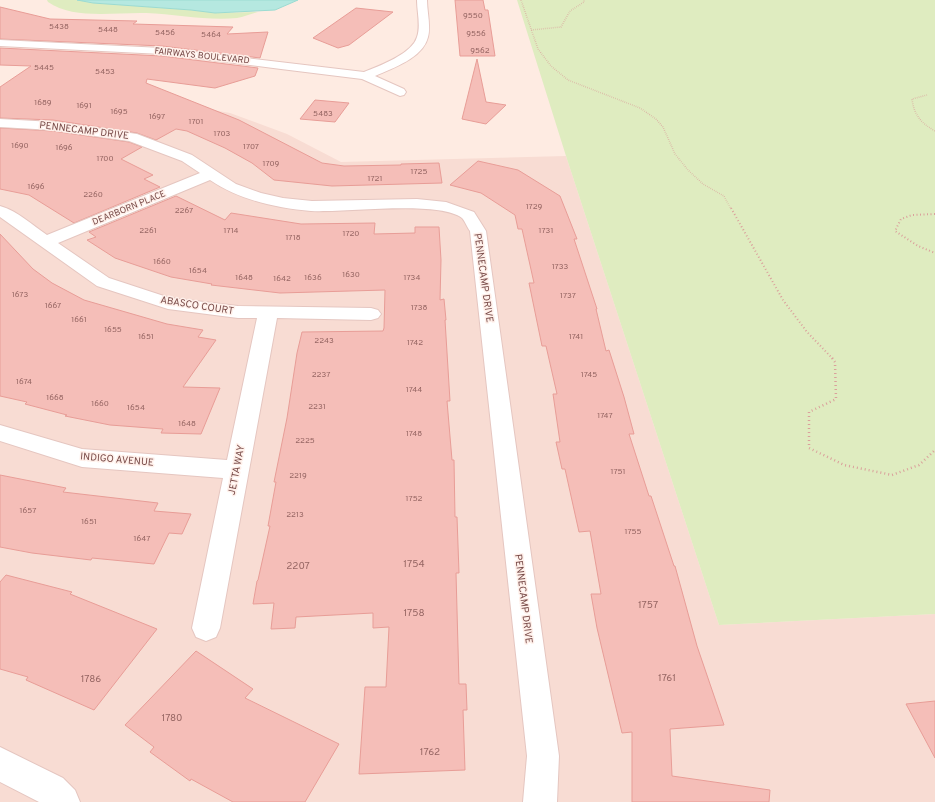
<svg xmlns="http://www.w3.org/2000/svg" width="935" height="802" font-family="Overpass,sans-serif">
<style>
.residential{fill:#f8dcd3}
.green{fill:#dfecc0}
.water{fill:#b5e8e0;stroke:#9bdbd1}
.building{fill:#f5beb8;stroke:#e89d97}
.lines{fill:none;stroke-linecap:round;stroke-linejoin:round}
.minor-casing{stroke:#e5c6c0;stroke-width:2}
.path-far2{stroke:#daa09b;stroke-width:1.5;stroke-dasharray:0.5 1.5;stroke-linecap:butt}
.path-far1{stroke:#daa09b;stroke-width:2;stroke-dasharray:1 2.5;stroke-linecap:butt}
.path{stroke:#daa09b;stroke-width:2.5;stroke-dasharray:1 3;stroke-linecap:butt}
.minor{fill:#fff;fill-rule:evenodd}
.labels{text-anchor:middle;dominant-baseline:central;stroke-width:3;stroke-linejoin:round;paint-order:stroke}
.number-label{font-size:8px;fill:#966663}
.far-street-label{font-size:9px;fill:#774947;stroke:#fff0ea}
.street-label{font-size:10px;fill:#774947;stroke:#fff0ea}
.near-number-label{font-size:10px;fill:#966663}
</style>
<rect width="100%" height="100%" fill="#feebe2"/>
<path class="residential" d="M 0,88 L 154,100 L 230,113 L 287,134 L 341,162 L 566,156 L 719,625 L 935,614 L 935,802 L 0,802 Z"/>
<path class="green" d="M 47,0 L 77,0 L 93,3 L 191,10 L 215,13 L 258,12 C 251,14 244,17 237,18 C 207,21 176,14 146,13 C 116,12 73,20 48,2 Z
M 517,0 L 935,0 L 935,614 L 719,625 L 566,156 Z"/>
<path class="water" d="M 77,0 L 298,0 L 275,10 L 215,13 L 191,10 L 93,3 Z"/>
<path class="building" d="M 455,0 L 483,0 L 485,10 L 488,10 L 495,56 L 460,56 Z
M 0,7 L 50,19 L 137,21 L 133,24 L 233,27 L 227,34 L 268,32 L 260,58 L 162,46 L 0,39 Z
M 356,8 L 393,12 L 349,45 L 338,48 L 313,38 Z
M 0,48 L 162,56 L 258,68 L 255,76 L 215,88 L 147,79 L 146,83 L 239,120 L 322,163 L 344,166 L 401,165 L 401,164 L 439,163 L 442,183 L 332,186 L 274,180 L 252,163 L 225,148 L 187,131 L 176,129 L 156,140 L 137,133 L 53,120 L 0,118 L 0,87 L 31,66 L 0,65 Z
M 477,59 L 486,102 L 506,105 L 486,124 L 462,119 Z
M 315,100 L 349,103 L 335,122 L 300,119 Z
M 0,128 L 53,131 L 129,142 L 142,147 L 121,159 L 153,175 L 144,179 L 160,187 L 74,223 L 29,195 L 0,189 Z
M 478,161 L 518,170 L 560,196 L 577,239 L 574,239 L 597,309 L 596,309 L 606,351 L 609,350 L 624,397 L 634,434 L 629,434 L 649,496 L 651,496 L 674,566 L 675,566 L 697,646 L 724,725 L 670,729 L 672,776 L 770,790 L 769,802 L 632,802 L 632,732 L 622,733 L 597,628 L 591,594 L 601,594 L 590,531 L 579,532 L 565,469 L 562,469 L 556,442 L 560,442 L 553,394 L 557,394 L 546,346 L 542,346 L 529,283 L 534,283 L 522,229 L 518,229 L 515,215 L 481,193 L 450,185 Z
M 176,196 L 225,220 L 231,213 L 301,224 L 375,223 L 374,234 L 415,233 L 415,227 L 439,227 L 441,260 L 440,300 L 444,299 L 446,320 L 445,320 L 450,401 L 447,401 L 452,460 L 454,460 L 455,517 L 457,517 L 459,573 L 456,573 L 459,684 L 466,684 L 467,710 L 463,710 L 465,770 L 359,774 L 365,687 L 386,687 L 389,627 L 373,628 L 373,613 L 296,617 L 295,628 L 271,629 L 274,603 L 253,604 L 257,581 L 258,580 L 270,526 L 268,526 L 276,482 L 274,482 L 287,418 L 297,353 L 302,332 L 383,331 L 384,328 L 385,290 L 280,293 L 211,285 L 212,284 L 171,277 L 115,258 L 87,240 L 96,237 L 89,232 Z
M 0,234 L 33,269 L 52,283 L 84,300 L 167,324 L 203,330 L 198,337 L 216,340 L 183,387 L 220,388 L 201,434 L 161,433 L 163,429 L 110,425 L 65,416 L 67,415 L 25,404 L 27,402 L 0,396 Z
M 0,475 L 66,488 L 63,492 L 158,503 L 154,511 L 191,514 L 182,534 L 169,533 L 154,564 L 92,558 L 91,560 L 32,553 L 0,547 Z
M 6,575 L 72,592 L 70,594 L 157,629 L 94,710 L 26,680 L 28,677 L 0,669 L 0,582 Z
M 196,651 L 253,689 L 245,698 L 339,744 L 305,802 L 233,802 L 191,779 L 190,781 L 150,752 L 154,747 L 125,725 Z
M 935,701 L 935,758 L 906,704 Z"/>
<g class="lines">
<defs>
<path id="minor" d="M 417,0 L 427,0 C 427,12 431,26 428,37 C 423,58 393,68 375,76 L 404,89 L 406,92 L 404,95 L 400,96 L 362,79 L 281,69 L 162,54 L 0,46 L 0,40 L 162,48 L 364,72 C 379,66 412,54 417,37 C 421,26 417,12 417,0 Z
M 0,119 L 53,122 L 137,134 L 192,155 L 236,184 L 261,193 L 283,198 L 312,201 L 417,199 L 446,202 L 474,212 L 486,231 L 559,756 L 557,802 L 523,802 L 527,756 L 470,231 C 467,227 465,221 462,218 C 438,200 343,213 311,211 C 275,208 240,200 210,180 L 58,243 L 109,278 L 170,298 L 238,306 L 371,308 L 378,310 L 381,314 L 378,318 L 371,320 L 277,318 L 220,628 L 216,637 L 206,641 L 196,637 L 192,628 L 223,478 L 82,467 L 0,441 L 0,425 L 82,449 L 227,460 L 257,318 L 238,318 L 168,309 L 97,286 L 0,217 L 0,206 C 18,211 32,225 47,235 L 200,173 L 182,161 L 129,141 L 53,130 L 0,127 Z
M 0,747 L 63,778 L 75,790 L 80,802 L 39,802 L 0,782 Z"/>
</defs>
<use href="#minor" class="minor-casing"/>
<path class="path-far2" d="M 521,0 L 538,49 L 551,66 L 568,80 L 640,108 L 656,119 L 663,127 L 675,154 L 688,170 L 703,184 L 724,196 L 731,209
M 531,30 L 561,27 L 570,11 L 584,2 L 584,0
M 927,95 L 912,99 C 914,115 921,123 935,131"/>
<path class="path-far1" d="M 731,208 L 783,300 L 807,332 L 833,359
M 935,214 L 912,215 L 901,219 L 895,231 L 918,246 L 935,253"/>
<path class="path" d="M 832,358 L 835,362 L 836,399 L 809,412 L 809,448 L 844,465 L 892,475 L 919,465 L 935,450"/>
<use href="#minor" class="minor"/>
</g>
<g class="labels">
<g class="number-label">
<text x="473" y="16">9550</text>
<text x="59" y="27">5438</text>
<text x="108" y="30">5448</text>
<text x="165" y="33">5456</text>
<text x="476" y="34">9556</text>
<text x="211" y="35">5464</text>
<text x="480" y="51">9562</text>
<text x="44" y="68">5445</text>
<text x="105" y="72">5453</text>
<text x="43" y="103">1689</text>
<text x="84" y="106">1691</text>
<text x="119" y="112">1695</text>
<text x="323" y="114">5483</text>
<text x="157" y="117">1697</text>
<text x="196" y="122">1701</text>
<text x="222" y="134">1703</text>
<text x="20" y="146">1690</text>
<text x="251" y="147">1707</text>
<text x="64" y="148">1696</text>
<text x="105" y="159">1700</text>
<text x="271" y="164">1709</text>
<text x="419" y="172">1725</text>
<text x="375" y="179">1721</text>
<text x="36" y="187">1696</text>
<text x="93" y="195">2260</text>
<text x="534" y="207">1729</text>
<text x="184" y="211">2267</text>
<text x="148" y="231">2261</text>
<text x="231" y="231">1714</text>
<text x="546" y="231">1731</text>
<text x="351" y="234">1720</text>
<text x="293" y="238">1718</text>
<text x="162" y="262">1660</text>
<text x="560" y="267">1733</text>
<text x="198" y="271">1654</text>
<text x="351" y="275">1630</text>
<text x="244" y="278">1648</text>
<text x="313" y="278">1636</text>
<text x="412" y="278">1734</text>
<text x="282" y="279">1642</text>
<text x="20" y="295">1673</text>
<text x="568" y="296">1737</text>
<text x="53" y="306">1667</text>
<text x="419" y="308">1738</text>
<text x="79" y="320">1661</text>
<text x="113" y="330">1655</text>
<text x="146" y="337">1651</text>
<text x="576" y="337">1741</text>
<text x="324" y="341">2243</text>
<text x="415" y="343">1742</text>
<text x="321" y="375">2237</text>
<text x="589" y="375">1745</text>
<text x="24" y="382">1674</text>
<text x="414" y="390">1744</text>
<text x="55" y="398">1668</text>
<text x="100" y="404">1660</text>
<text x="317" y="407">2231</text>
<text x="136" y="408">1654</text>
<text x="605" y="416">1747</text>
<text x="187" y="424">1648</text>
<text x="414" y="434">1748</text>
<text x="305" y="441">2225</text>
<text x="618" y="472">1751</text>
<text x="298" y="476">2219</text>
<text x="414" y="499">1752</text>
<text x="28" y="511">1657</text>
<text x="295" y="515">2213</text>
<text x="89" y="522">1651</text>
<text x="633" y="532">1755</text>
<text x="142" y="539">1647</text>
</g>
<g class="far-street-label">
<text transform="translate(202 56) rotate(6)">FAIRWAYS BOULEVARD</text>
<text transform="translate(129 208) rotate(-22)">DEARBORN PLACE</text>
</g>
<g class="street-label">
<text transform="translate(84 131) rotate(7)">PENNECAMP DRIVE</text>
<text transform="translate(483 278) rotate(82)">PENNECAMP DRIVE</text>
<text transform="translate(197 306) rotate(9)">ABASCO COURT</text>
<text transform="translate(117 460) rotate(5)">INDIGO AVENUE</text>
<text transform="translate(237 470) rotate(-79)">JETTA WAY</text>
<text transform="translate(523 599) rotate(83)">PENNECAMP DRIVE</text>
</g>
<g class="near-number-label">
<text x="414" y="564">1754</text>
<text x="298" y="566">2207</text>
<text x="648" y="605">1757</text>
<text x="414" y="613">1758</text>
<text x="667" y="678">1761</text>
<text x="91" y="679">1786</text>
<text x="172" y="718">1780</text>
<text x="430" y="752">1762</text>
</g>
</g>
</svg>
